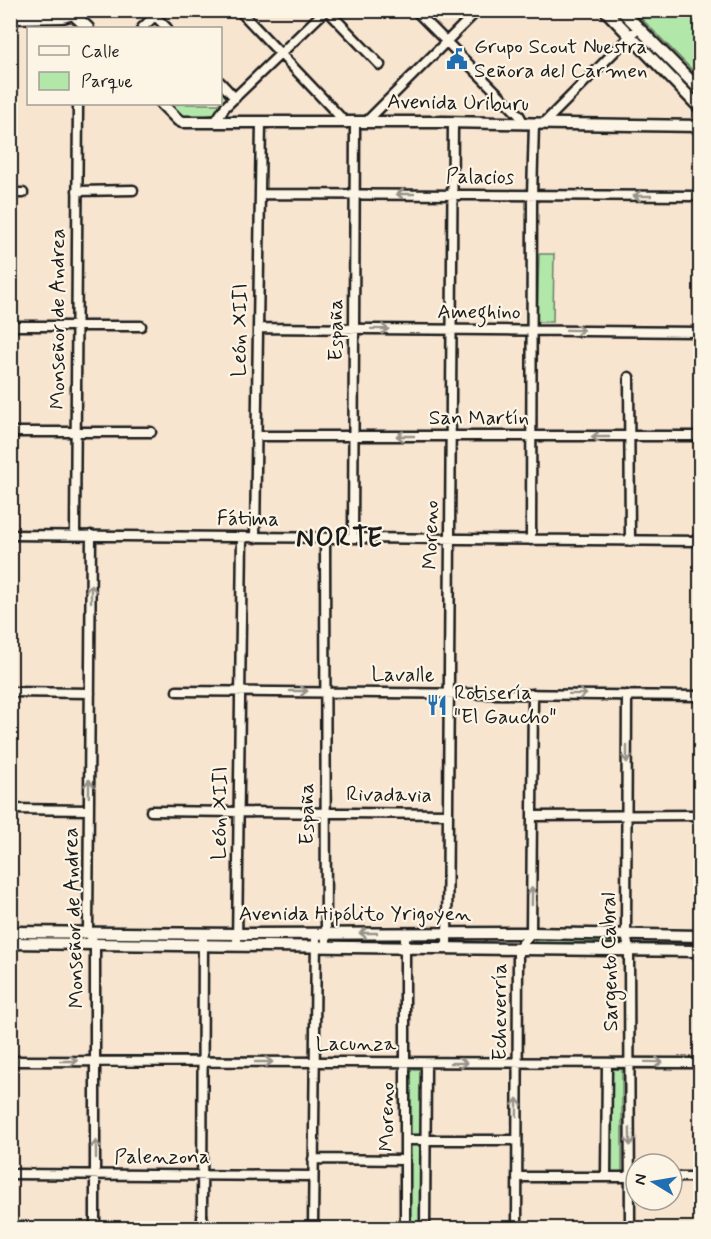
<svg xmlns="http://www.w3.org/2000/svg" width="711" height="1239" font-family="Mynerve,sans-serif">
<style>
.green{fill:#b2e7aa;stroke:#678263;stroke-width:1.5}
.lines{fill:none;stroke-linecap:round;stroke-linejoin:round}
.minor-casing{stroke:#1c1c1c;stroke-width:13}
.tertiary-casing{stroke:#1c1c1c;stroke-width:15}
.secondary-casing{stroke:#1c1c1c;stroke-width:15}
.minor{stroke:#fcf5e5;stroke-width:8}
.tertiary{stroke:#fcf5e5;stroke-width:10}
.secondary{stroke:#fcf5e5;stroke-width:10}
.oneway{stroke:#97938b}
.labels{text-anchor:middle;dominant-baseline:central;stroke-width:4.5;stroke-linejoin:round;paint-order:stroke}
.poi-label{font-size:21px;fill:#1c1c1c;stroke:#fcf5e5;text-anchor:start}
.street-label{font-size:21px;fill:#1c1c1c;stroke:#fcf5e5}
.district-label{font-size:27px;font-weight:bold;letter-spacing:1.5px;fill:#1c1c1c;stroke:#fcf5e5}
</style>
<rect width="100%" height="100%" fill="#f8e5d0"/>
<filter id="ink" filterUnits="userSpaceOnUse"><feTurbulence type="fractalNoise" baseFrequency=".0167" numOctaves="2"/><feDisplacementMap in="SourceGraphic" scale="12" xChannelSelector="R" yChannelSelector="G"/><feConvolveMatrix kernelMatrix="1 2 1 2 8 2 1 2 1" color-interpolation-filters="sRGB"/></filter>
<g filter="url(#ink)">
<path class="green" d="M 634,11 L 700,11 L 700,78 Z
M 221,90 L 230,100 L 216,114 L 192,118 L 181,117 L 169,104 L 220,104 Z
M 539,254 L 554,254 L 553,322 L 537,322 Z
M 535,939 L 617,940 L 617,946 L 535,944 Z
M 411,1069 L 422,1069 L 421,1136 L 410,1136 Z
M 609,1069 L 622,1069 L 622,1173 L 609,1173 Z
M 409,1144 L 421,1144 L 421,1228 L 409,1228 Z"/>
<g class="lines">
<defs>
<path id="minor" d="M 239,10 L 346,123
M 327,10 L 380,65
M 415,10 L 519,115 L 524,124
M 155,16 L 167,28
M 142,28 L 161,10
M 220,82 L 235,98
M 215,122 L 225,107 L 326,10
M 366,122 L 478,10
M 543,124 L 633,33
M 77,191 L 133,190
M 10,193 L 23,193
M 260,194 L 700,196
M 10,326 L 141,326
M 258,328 L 700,332
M 629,377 L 630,541
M 10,432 L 151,432
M 257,436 L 700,436
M 75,534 L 78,104
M 10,535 L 700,541
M 91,535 L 88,932 L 95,944 L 95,1228
M 255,538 L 261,122
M 325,538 L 326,947
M 353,538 L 355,123
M 531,540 L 532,196 L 534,124
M 177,691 L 700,696
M 10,692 L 90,693
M 627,695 L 626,934 L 629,950 L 630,1228
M 10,809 L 89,810
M 151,811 L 447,814
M 534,816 L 700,815
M 237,946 L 242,537
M 447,948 L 453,123
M 10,1061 L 700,1063
M 405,1140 L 517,1140
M 313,1159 L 405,1160
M 10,1174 L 313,1176
M 517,1177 L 636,1177
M 606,1177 L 607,1063
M 672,1177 L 700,1177
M 202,1228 L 203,934
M 313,1228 L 316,934
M 405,1228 L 405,933
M 425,1228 L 426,1063
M 517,1228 L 518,949 L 531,933 L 533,694"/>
<path id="tertiary" d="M 605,10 L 700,108
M 621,10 L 700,90"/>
<path id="secondary" d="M 10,18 L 63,17 L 73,14 L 88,28
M 162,104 L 178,120 L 182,122 L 442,122 L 700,126
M 10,932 L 237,934 L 531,933 L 700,936
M 10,943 L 700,951"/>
</defs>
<use href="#minor" class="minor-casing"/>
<use href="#tertiary" class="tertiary-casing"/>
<use href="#secondary" class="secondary-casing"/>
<use href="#minor" class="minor"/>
<use href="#tertiary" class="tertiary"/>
<use href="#secondary" class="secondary"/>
</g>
<defs><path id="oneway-shaft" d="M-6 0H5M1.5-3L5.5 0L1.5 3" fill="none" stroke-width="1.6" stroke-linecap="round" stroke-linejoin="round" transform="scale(1.5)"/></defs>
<g class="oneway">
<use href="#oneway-shaft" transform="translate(405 194) rotate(180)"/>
<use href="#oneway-shaft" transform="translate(642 196) rotate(-180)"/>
<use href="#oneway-shaft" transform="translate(380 329) rotate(1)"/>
<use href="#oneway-shaft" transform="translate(575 330) rotate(1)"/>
<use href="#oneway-shaft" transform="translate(405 436) rotate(-180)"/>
<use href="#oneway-shaft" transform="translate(600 437) rotate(-180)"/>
<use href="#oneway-shaft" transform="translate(91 593) rotate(-90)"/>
<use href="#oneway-shaft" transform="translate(299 691)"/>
<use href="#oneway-shaft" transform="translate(578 694) rotate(1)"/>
<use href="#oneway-shaft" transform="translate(627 754) rotate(90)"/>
<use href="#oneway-shaft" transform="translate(89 788) rotate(-89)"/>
<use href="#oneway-shaft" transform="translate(532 896) rotate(-89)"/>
<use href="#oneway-shaft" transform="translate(368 933) rotate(180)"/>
<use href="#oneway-shaft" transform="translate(69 1061)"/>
<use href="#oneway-shaft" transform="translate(264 1062)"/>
<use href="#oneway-shaft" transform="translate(654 1062) rotate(1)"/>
<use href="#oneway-shaft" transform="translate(459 1063)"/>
<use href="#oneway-shaft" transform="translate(517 1107) rotate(-89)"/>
<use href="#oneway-shaft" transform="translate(630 1137) rotate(89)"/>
<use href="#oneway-shaft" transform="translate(96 1149) rotate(-90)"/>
</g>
</g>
<defs>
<symbol id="civic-bare" viewBox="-9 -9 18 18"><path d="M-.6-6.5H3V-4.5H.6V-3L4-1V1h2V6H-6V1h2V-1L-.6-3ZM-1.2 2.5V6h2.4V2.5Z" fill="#1f6fb2" stroke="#fcf5e5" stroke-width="2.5" paint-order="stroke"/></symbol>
<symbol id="restaurant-bare" viewBox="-9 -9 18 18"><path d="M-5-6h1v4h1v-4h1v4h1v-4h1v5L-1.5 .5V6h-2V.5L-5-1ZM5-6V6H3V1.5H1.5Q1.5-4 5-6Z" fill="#1f6fb2" stroke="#fcf5e5" stroke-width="2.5" paint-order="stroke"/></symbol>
</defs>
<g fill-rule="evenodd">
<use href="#civic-bare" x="442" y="44" width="30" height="30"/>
<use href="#restaurant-bare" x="422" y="690" width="30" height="30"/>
</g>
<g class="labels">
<g class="poi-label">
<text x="474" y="47">Grupo Scout Nuestra<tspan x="474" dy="24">Señora del Carmen</tspan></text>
<text x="454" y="693">Rotisería<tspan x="454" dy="24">"El Gaucho"</tspan></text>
</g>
<g class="street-label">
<text transform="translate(458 103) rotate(1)">Avenida Uriburu</text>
<text transform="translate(480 177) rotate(1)">Palacios</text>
<text x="479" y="312">Ameghino</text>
<text transform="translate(58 319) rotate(-90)">Monseñor de Andrea</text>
<text transform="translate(240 330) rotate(-89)">León XIII</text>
<text transform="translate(336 330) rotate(-90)">España</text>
<text x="479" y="418">San Martín</text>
<text transform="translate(248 519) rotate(1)">Fátima</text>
<text transform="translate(431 535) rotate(-89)">Moreno</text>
<text transform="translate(403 675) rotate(1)">Lavalle</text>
<text transform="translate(389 795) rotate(1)">Rivadavia</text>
<text transform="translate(220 813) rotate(-89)">León XIII</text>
<text transform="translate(307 814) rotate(-90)">España</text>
<text x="355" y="914">Avenida Hipólito Yrigoyen</text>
<text transform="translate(74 918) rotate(-92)">Monseñor de Andrea</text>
<text transform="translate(610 962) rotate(-91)">Sargento Cabral</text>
<text transform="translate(500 1012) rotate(-90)">Echeverría</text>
<text x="356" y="1044">Lacunza</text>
<text transform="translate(387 1117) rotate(-90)">Moreno</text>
<text x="162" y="1157">Palenzona</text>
</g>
<g class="district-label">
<text x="340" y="538">NORTE</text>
</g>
</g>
<rect width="711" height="1239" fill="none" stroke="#fcf5e5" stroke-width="36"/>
<rect x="18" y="18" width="675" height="1203" fill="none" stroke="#1c1c1c" stroke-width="2" filter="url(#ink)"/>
<rect x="27" y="27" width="195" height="78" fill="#fcf5e5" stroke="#a29e95" stroke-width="1.5"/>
<rect x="39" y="46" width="30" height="9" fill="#fcf5e5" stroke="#a29e95" stroke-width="1.5"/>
<text x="81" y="57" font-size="18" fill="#1c1c1c">Calle</text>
<rect x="39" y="72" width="30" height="18" fill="#b2e7aa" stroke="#a29e95" stroke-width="1.5"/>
<text x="81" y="87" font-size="18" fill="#1c1c1c">Parque</text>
<g transform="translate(654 1182) rotate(281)"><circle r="28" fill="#fcf5e5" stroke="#a29e95" stroke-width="1.5"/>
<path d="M0-4.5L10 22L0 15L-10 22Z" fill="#1f6fb2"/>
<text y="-9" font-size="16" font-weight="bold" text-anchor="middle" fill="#1c1c1c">N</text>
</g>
</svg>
